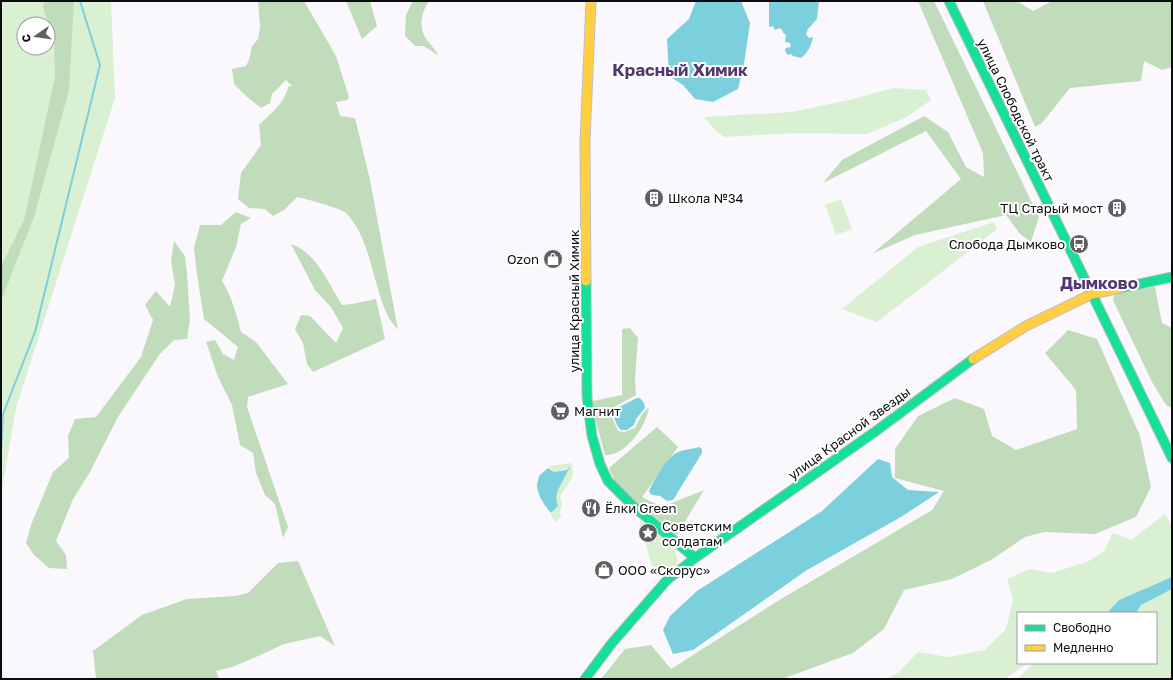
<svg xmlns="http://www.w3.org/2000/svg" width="1173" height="680" font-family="'Golos Text',sans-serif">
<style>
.green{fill:#d9f0d3;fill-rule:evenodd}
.forest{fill:#c1dcba}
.water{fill:#7ccfdd}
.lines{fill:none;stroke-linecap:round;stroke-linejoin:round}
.stream{stroke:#7ccfdd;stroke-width:2}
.fast-casing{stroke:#c1bfc4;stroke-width:11}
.slow-casing{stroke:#c1bfc4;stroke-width:11}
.fast{stroke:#16e098;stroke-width:9}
.slow{stroke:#ffcf43;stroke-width:9}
.labels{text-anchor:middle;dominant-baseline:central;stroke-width:4;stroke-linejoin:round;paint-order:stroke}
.street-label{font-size:13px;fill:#0c0b0e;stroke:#fff}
.poi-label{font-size:13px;fill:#0c0b0e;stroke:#fff;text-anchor:start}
.district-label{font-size:17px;font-weight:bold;fill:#543771;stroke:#fff}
</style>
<rect width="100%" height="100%" fill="#faf8fd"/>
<path class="green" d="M 1,1 L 111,1 L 115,98 L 16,408 L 1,496 ZM 24,24 L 48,24 L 48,48 L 24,48 Z
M 893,88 L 926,90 L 931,100 L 907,117 L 867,134 L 797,133 L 724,137 L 714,129 L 704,117 L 792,112 L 853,99 Z
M 841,199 L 852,229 L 836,235 L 825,205 Z
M 994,222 L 997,229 L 960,258 L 877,322 L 842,309 L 918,247 Z
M 572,463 L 573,477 L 560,496 L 562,506 L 560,512 L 561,517 L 556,522 L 552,518 L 551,514 L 558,506 L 556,498 L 558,490 L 569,468 L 554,472 L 548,466 Z
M 1165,514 L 1172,526 L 1172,577 L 1119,600 L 1107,613 L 1018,613 L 1018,663 L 1028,663 L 1005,679 L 886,679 L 899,672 L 918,652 L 948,657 L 985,650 L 1006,629 L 1013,600 L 1007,579 L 1030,569 L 1052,573 L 1089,561 L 1104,551 L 1113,533 L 1131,540 Z
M 639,520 C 652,530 682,546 677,564 L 662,576 L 658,570 L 655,571 L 652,567 Z
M 1172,589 L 1172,679 L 1018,679 L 1033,663 L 1156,663 L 1156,613 L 1136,613 L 1141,605 Z"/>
<path class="forest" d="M 45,1 L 74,1 L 69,90 L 34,217 L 1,301 L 1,267 L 24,220 L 55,77 L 54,39 L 43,7 Z
M 258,1 L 304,1 L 336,56 L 349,97 L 347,100 L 336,102 L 340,116 L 355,118 L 370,180 L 398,330 C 395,326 391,322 389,318 C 373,288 371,238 346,213 C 340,208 306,199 297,197 L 284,210 L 273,216 L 265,209 L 249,208 L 238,199 L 241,173 L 261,145 L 259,125 C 270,114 285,103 288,87 L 292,86 L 286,80 L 272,94 L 270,103 L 261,108 L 247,97 L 234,84 L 232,69 L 246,66 L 249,60 L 252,46 L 258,39 L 260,27 Z
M 346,1 L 370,1 L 377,26 L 362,39 Z
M 413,1 L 429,1 C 421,13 418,28 427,40 C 431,46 436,49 438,56 L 432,51 L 423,46 L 415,46 L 405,36 L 406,15 Z
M 918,1 L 934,1 L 1039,217 L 1031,242 L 1020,234 L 1006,215 L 915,235 L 872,254 L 961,179 L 926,131 L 823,183 L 842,160 L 924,116 L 948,132 L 966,167 L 984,177 L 983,153 Z
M 983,1 L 1017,1 L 1033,11 L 1052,1 L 1172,1 L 1172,67 L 1162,70 L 1144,61 L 1141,81 L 1070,88 L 1042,123 L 1035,127 Z
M 236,212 L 251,218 L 241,224 L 236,247 L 222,281 C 232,297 236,313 241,332 L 256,342 L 288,384 L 248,397 L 247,407 L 288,527 L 283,538 L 275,504 L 265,495 L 256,473 L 253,453 L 240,445 L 232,405 L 218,377 L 206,342 L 215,340 L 223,354 L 234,360 L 238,347 L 204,319 L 197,275 L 194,248 L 200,225 L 221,225 Z
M 174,241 L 185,256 L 187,273 L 190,320 L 187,339 L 174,340 L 159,355 L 118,417 L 90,472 L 73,499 L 56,541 L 66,555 L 67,569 L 49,568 L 34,555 L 26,543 L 31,525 L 53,472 L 69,458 L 68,436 L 75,419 L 96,417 L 141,357 L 153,320 L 145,305 L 156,291 L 170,307 L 175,285 L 171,261 Z
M 291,244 C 317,253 328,283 342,305 L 352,304 L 376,299 L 385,339 L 313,372 L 307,364 L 303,343 L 295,329 L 301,315 L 310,316 L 336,343 L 343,328 L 331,307 L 315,290 Z
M 1155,287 L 1162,323 L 1172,328 L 1172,408 L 1166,405 L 1152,382 L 1113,300 L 1115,292 Z
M 630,328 L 638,338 L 635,379 L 636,395 L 609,410 L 618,431 L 624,432 L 635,428 L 642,414 L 649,407 C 647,425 625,457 605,455 L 594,414 L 593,401 L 622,395 L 622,329 Z
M 1068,330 L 1097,339 L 1140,436 L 1151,487 L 1136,517 L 1095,534 L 1045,532 L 1025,537 L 991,560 L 952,579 L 904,590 L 884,629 L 853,653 L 782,679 L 601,679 L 625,649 L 651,645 L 671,669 L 776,602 L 932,510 L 944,491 L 895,478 L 895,449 L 918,416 L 955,398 L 984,409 L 992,436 L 1016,450 L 1077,429 L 1076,390 L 1045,353 Z
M 657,427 L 678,447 L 642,497 L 662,507 L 704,490 L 677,535 L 617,486 L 609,468 Z
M 298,561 L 335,646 L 320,636 L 284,644 L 256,657 L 232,667 L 216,671 L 219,679 L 96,679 L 93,651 L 142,615 L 187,599 L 235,596 L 248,593 L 278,563 Z"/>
<path class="water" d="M 696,1 L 741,1 L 750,23 L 744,64 L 738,89 L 713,102 L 695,99 L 683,85 L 669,76 L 667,39 L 689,19 Z
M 769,1 L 819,1 L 817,19 L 808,29 L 806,34 L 809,38 L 813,37 C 811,46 808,53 801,58 L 793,56 L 791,54 L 788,55 L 785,51 L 786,48 L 791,47 L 790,43 L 785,42 L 786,35 L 783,33 L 783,31 L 780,28 L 775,30 L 773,26 L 769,27 Z
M 637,398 L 640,398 L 644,403 L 645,408 L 636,419 L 634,425 L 627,430 L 621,430 C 615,424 615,418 611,411 Z
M 699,447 L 702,449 L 702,453 L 673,500 L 667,501 L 660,496 L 652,495 L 649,492 C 651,484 666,461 672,456 C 680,449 690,450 699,447 Z
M 878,459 L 890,463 L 892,477 L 908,490 L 939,492 L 901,517 L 807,570 L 693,650 L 673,654 L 663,630 L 670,616 L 697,591 L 822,511 Z
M 570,467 L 558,490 L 556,498 L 558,506 L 551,513 C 544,505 538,496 537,486 C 537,482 539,479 539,476 L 548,468 L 554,472 L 566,470 Z
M 1172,577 L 1172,589 L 1141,605 L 1136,613 L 1107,613 L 1119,600 Z"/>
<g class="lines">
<path class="stream" d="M 1,453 L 3,414 L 35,332 L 100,65 L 80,1"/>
<defs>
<path id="fast" d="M 949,1 L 1172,458
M 586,281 L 587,397 L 592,436 L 600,464 L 608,481 L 633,506 L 695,558
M 1121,288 L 1172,277
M 585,679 L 612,643 L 667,580 L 695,558 L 876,431 L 973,359"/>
<path id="slow" d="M 586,281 L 585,141 L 591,1
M 973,359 L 1026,326 L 1092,294 L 1121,288"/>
</defs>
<use href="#fast" class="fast-casing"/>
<use href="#slow" class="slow-casing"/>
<use href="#fast" class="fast"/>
<use href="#slow" class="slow"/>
</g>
<defs>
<symbol id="building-disc" viewBox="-11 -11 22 22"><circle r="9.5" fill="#5f5e62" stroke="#fff"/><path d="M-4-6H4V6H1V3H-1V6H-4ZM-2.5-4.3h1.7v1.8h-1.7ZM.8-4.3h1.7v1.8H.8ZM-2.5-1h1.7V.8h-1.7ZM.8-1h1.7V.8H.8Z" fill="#fff"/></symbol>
<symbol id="bus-disc" viewBox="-11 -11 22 22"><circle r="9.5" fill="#5f5e62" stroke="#fff"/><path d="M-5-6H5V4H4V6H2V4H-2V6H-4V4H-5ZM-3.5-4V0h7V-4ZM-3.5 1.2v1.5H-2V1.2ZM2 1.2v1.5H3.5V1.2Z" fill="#fff"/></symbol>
<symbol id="shop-disc" viewBox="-11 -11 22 22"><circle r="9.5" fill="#5f5e62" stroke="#fff"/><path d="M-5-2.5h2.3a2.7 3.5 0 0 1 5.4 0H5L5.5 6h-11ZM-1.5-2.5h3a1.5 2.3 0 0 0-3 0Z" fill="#fff"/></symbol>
<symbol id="supermarket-disc" viewBox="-11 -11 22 22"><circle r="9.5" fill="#5f5e62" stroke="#fff"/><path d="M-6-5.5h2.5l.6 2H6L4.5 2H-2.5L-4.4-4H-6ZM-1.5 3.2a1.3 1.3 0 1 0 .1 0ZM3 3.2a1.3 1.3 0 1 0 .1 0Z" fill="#fff"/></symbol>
<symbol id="restaurant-disc" viewBox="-11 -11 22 22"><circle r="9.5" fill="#5f5e62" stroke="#fff"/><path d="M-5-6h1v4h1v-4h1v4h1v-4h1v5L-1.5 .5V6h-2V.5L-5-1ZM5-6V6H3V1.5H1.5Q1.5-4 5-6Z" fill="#fff"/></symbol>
<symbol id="sight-disc" viewBox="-11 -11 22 22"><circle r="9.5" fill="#5f5e62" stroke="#fff"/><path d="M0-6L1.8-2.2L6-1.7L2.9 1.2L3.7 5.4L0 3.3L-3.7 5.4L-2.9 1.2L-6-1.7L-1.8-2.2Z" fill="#fff"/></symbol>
</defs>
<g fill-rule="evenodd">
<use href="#building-disc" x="643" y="187" width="22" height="22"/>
<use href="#building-disc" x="1106" y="197" width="22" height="22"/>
<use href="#bus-disc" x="1068" y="233" width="22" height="22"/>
<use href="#shop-disc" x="542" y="248" width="22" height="22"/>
<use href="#supermarket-disc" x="549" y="400" width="22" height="22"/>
<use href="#restaurant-disc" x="580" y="497" width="22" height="22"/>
<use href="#sight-disc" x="637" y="522" width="22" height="22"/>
<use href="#shop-disc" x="593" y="559" width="22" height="22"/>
</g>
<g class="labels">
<g class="street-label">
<text transform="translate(1016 110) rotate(64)">улица Слободской тракт</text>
<text transform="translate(574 301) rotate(-90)">улица Красный Химик</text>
<text transform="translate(849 433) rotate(-36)">улица Красной Звезды</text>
</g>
<g class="poi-label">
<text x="668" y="198">Школа №34</text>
<text x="1103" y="208" text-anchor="end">ТЦ Старый мост</text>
<text x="1065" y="244" text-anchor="end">Слобода Дымково</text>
<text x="539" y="259" text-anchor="end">Ozon</text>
<text x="574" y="411">Магнит</text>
<text x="605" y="508">Ёлки Green</text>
<text x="662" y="526">Советским<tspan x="662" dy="15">солдатам</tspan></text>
<text x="618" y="570">ООО «Скорус»</text>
</g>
<g class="district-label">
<text x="680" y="69">Красный Химик</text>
<text x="1099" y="282">Дымково</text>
</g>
</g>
<rect width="1173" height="680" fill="none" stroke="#0c0b0e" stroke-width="4"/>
<rect x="1017" y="612" width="140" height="52" fill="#ffffff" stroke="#9e9d9f"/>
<rect x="1025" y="625" width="20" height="6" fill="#16e098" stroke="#9e9d9f"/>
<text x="1053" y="632" font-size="12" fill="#0c0b0e">Свободно</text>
<rect x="1025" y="645" width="20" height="6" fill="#ffcf43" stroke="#9e9d9f"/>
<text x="1053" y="652" font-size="12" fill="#0c0b0e">Медленно</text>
<g transform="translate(36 36) rotate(257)"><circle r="19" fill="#ffffff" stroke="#9e9d9f"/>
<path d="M0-3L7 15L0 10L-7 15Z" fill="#5f5e62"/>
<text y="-6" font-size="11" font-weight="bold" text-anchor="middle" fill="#0c0b0e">С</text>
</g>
</svg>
